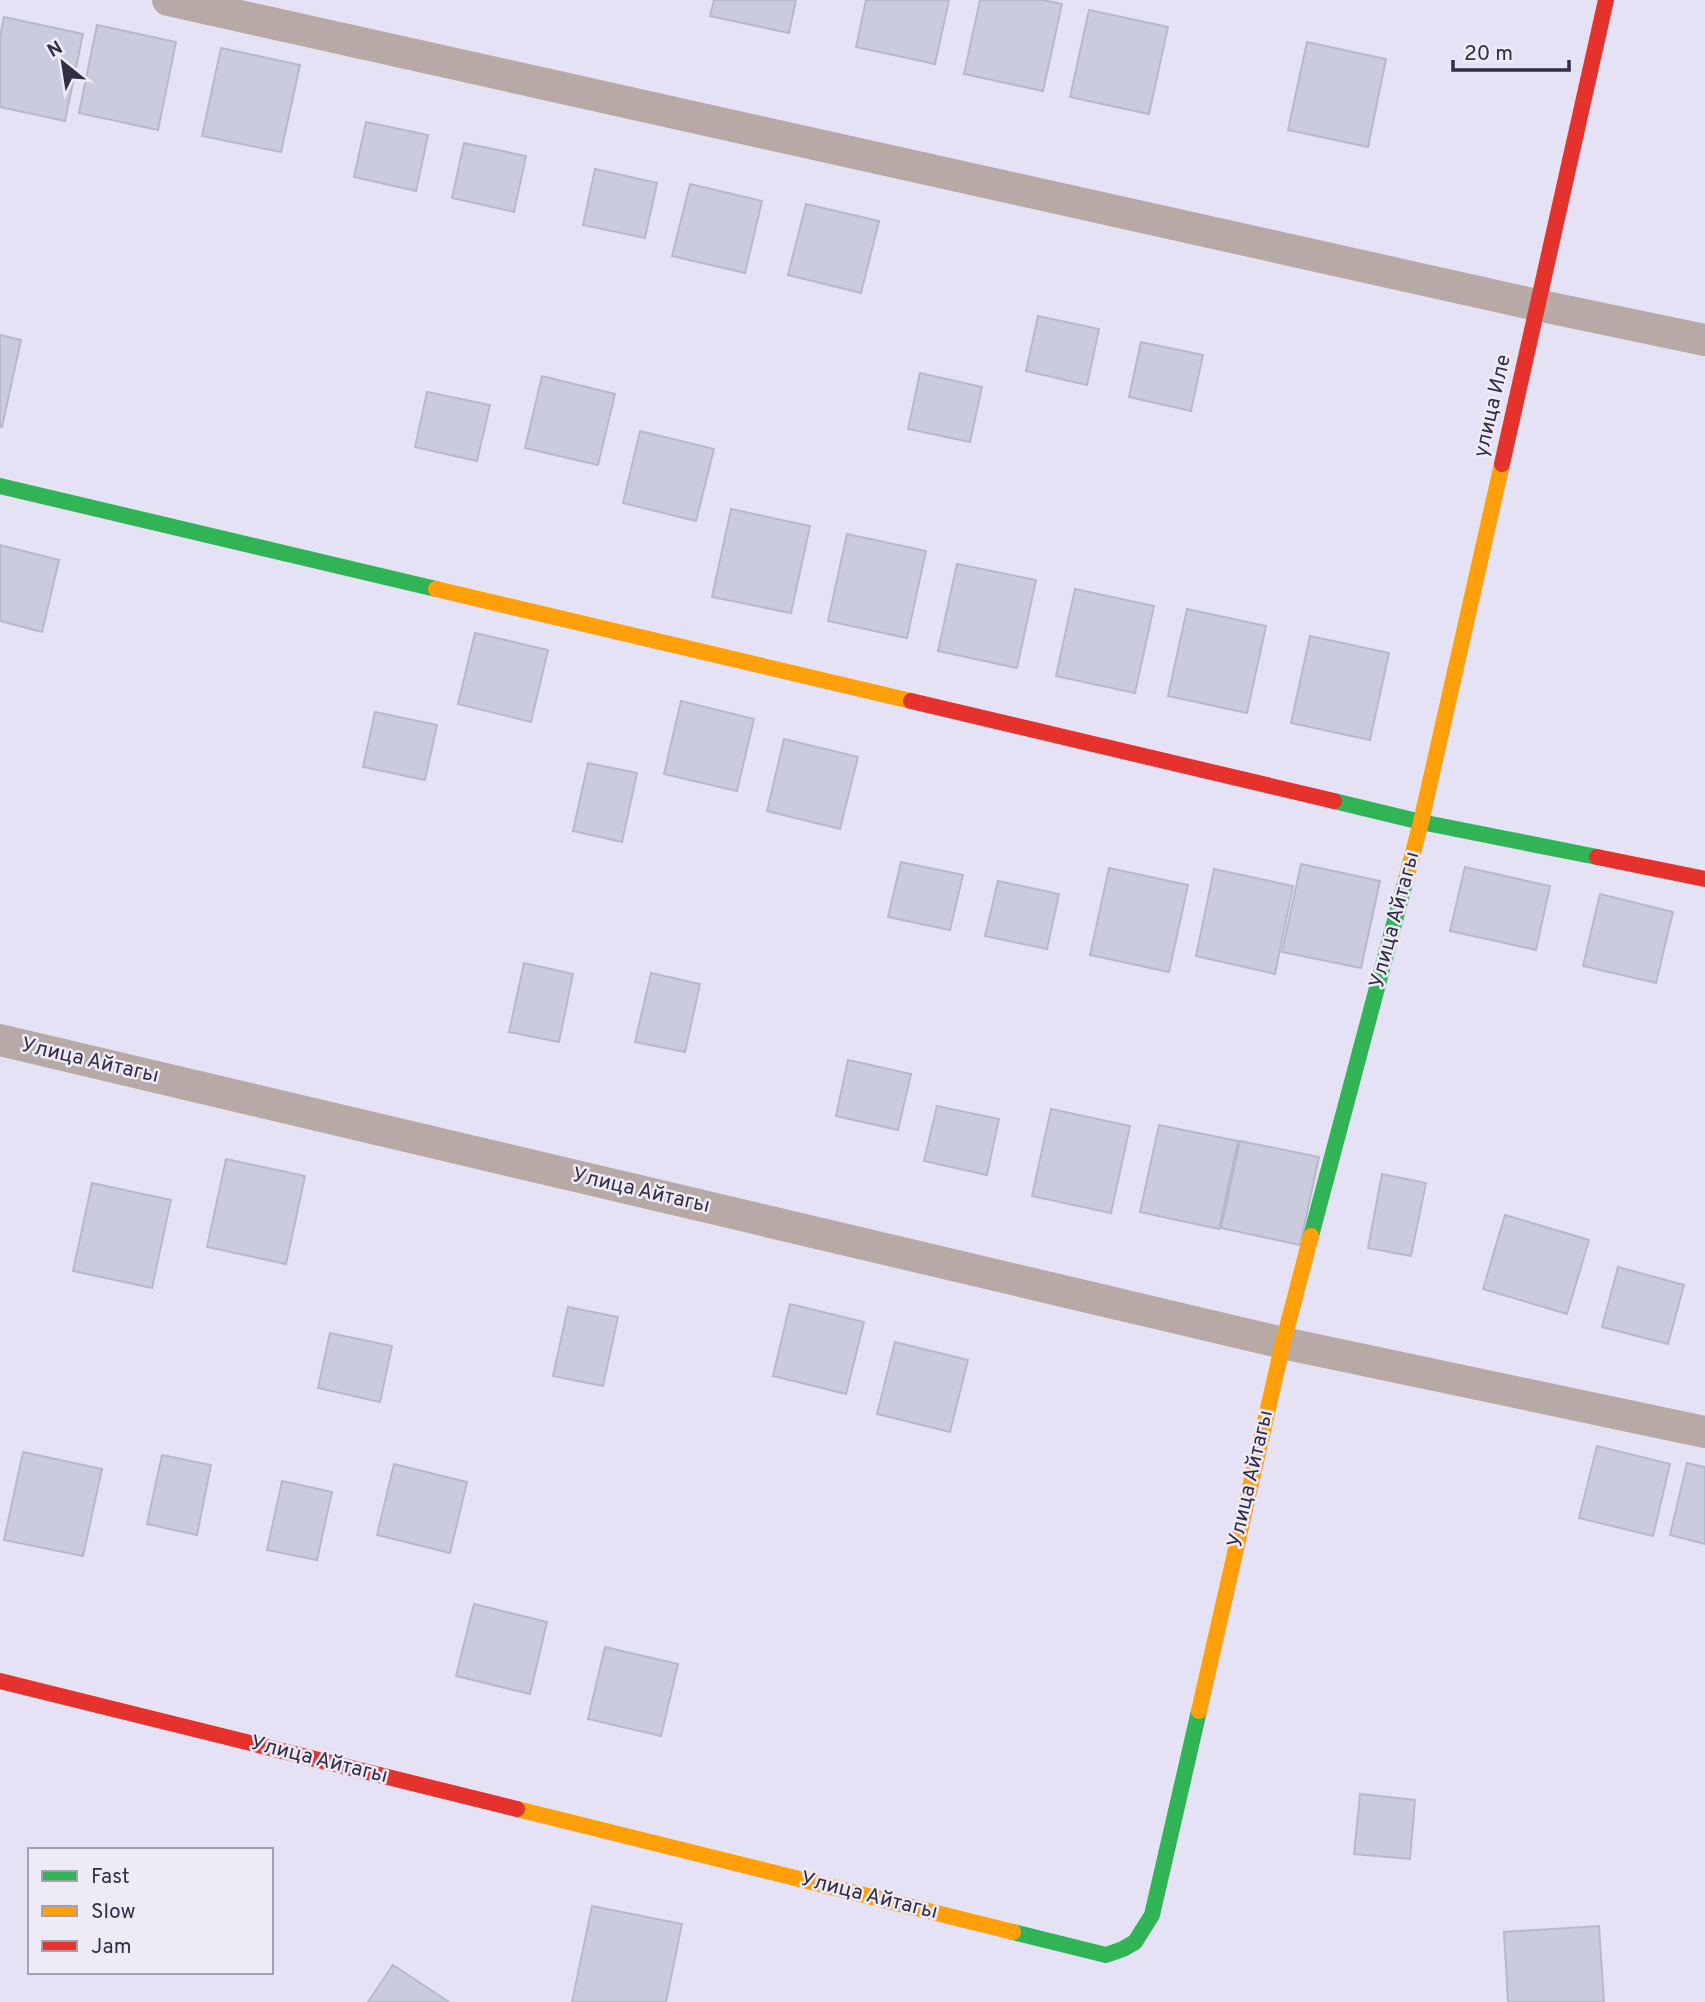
<svg xmlns="http://www.w3.org/2000/svg" width="1705" height="2002" font-family="Overpass,sans-serif">
<style>
.building{fill:#cbcbde;stroke:#b8b8cb;stroke-width:2}
.lines{fill:none;stroke-linecap:round;stroke-linejoin:round}
.street{stroke:#b6a9a6;stroke-width:32}
.fast{stroke:#30b455;stroke-width:16}
.slow{stroke:#ff9f0a;stroke-width:16}
.jam{stroke:#e5322d;stroke-width:16}
.labels{text-anchor:middle;dominant-baseline:central;stroke-width:5;stroke-linejoin:round;paint-order:stroke}
.street-label{font-size:21px;fill:#342e44;stroke:#eeebf7}
</style>
<rect width="100%" height="100%" fill="#e6e2f5"/>
<path class="building" d="M 714,0 L 796,0 L 789,33 L 710,16 Z
M 866,0 L 949,0 L 935,64 L 856,47 Z
M 980,0 L 1043,0 L 1062,4 L 1043,91 L 964,74 Z
M 1089,10 L 1168,27 L 1149,114 L 1070,97 Z
M 4,17 L 83,34 L 65,121 L 0,107 L 0,37 Z
M 97,25 L 176,42 L 158,130 L 79,113 Z
M 1307,42 L 1386,59 L 1368,147 L 1288,130 Z
M 221,48 L 300,65 L 281,152 L 202,136 Z
M 366,122 L 428,135 L 416,191 L 354,177 Z
M 464,143 L 526,156 L 514,212 L 452,198 Z
M 595,169 L 657,183 L 645,238 L 583,225 Z
M 690,184 L 762,201 L 745,273 L 672,256 Z
M 806,204 L 879,221 L 861,293 L 788,275 Z
M 1038,316 L 1099,329 L 1087,385 L 1026,371 Z
M 0,335 L 21,340 L 2,427 L 0,427 Z
M 1141,342 L 1203,355 L 1191,411 L 1129,397 Z
M 920,373 L 982,387 L 970,442 L 908,429 Z
M 542,376 L 615,394 L 598,465 L 525,448 Z
M 427,392 L 490,405 L 477,461 L 415,447 Z
M 640,431 L 714,449 L 696,521 L 623,503 Z
M 731,509 L 810,526 L 791,613 L 712,597 Z
M 847,534 L 926,551 L 907,638 L 828,621 Z
M 0,545 L 59,560 L 42,632 L 0,621 Z
M 957,564 L 1036,580 L 1017,668 L 938,651 Z
M 1075,589 L 1154,606 L 1135,693 L 1056,676 Z
M 1187,609 L 1266,626 L 1247,713 L 1168,696 Z
M 475,633 L 548,650 L 531,722 L 458,704 Z
M 1310,636 L 1389,653 L 1370,740 L 1291,723 Z
M 681,701 L 754,719 L 737,791 L 664,774 Z
M 375,712 L 437,725 L 425,780 L 363,767 Z
M 784,739 L 858,757 L 840,829 L 767,811 Z
M 588,763 L 637,773 L 622,842 L 573,831 Z
M 901,862 L 963,875 L 950,930 L 888,917 Z
M 1301,864 L 1380,881 L 1361,968 L 1282,952 Z
M 1465,867 L 1550,886 L 1536,950 L 1450,931 Z
M 1109,868 L 1188,885 L 1169,972 L 1090,955 Z
M 1214,869 L 1293,886 L 1275,974 L 1196,956 Z
M 998,881 L 1059,894 L 1047,949 L 985,936 Z
M 1600,894 L 1673,912 L 1656,983 L 1583,966 Z
M 524,963 L 573,974 L 559,1042 L 509,1032 Z
M 651,973 L 700,984 L 685,1052 L 635,1042 Z
M 848,1060 L 911,1074 L 898,1130 L 836,1116 Z
M 937,1106 L 999,1119 L 987,1175 L 924,1161 Z
M 1051,1109 L 1130,1126 L 1111,1213 L 1032,1196 Z
M 1159,1125 L 1238,1141 L 1219,1229 L 1140,1212 Z
M 1240,1141 L 1319,1157 L 1300,1245 L 1221,1228 Z
M 226,1159 L 305,1176 L 286,1264 L 207,1247 Z
M 1382,1174 L 1426,1183 L 1411,1256 L 1368,1248 Z
M 92,1183 L 171,1200 L 152,1288 L 73,1271 Z
M 1505,1215 L 1589,1240 L 1567,1314 L 1483,1289 Z
M 1618,1267 L 1684,1285 L 1668,1344 L 1602,1327 Z
M 790,1304 L 864,1322 L 846,1394 L 773,1376 Z
M 568,1307 L 618,1317 L 603,1386 L 553,1376 Z
M 330,1333 L 392,1346 L 380,1402 L 318,1388 Z
M 895,1342 L 968,1360 L 950,1432 L 877,1414 Z
M 1597,1446 L 1670,1464 L 1653,1536 L 1579,1518 Z
M 23,1452 L 102,1469 L 83,1556 L 4,1540 Z
M 162,1455 L 211,1465 L 197,1535 L 147,1524 Z
M 1687,1463 L 1705,1467 L 1705,1544 L 1670,1535 Z
M 394,1464 L 467,1482 L 450,1553 L 377,1535 Z
M 282,1481 L 332,1492 L 317,1560 L 267,1550 Z
M 474,1604 L 547,1622 L 530,1694 L 456,1676 Z
M 605,1647 L 678,1664 L 661,1736 L 588,1719 Z
M 1360,1794 L 1415,1800 L 1410,1859 L 1354,1854 Z
M 592,1906 L 682,1924 L 666,2002 L 572,2002 Z
M 1599,1926 L 1604,2002 L 1508,2002 L 1504,1932 Z
M 393,1965 L 449,2002 L 368,2002 Z"/>
<g class="lines">
<path class="street" d="M 168,0 L 1537,305 L 1705,340
M 0,1040 L 1283,1343 L 1705,1432"/>
<path class="fast" d="M 0,486 L 436,589
M 1334,801 L 1421,822 L 1597,857
M 1311,1236 L 1406,879
M 1013,1932 L 1106,1955 L 1123,1949 L 1135,1942 L 1152,1915 L 1199,1711"/>
<path class="slow" d="M 436,589 L 911,701
M 1406,879 L 1421,822 L 1502,464
M 1199,1711 L 1283,1343 L 1311,1236
M 517,1809 L 1013,1932"/>
<path class="jam" d="M 1502,464 L 1606,0
M 911,701 L 1334,801
M 1597,857 L 1705,879
M 0,1681 L 517,1809"/>
</g>
<g class="labels">
<g class="street-label">
<text transform="translate(1493 406) rotate(-77)">улица Иле</text>
<text transform="translate(1395 920) rotate(-75)">Улица Айтагы</text>
<text transform="translate(90 1061) rotate(13)">Улица Айтагы</text>
<text transform="translate(641 1191) rotate(13)">Улица Айтагы</text>
<text transform="translate(1251 1479) rotate(-77)">Улица Айтагы</text>
<text transform="translate(319 1760) rotate(14)">Улица Айтагы</text>
<text transform="translate(869 1896) rotate(14)">Улица Айтагы</text>
</g>
</g>
<rect x="28" y="1848" width="245" height="126" fill="#eeebf7" stroke="#a49faf" stroke-width="2"/>
<rect x="42" y="1871" width="35" height="10" fill="#30b455" stroke="#a49faf" stroke-width="2"/>
<text x="91" y="1883" font-size="21" fill="#342e44">Fast</text>
<rect x="42" y="1906" width="35" height="10" fill="#ff9f0a" stroke="#a49faf" stroke-width="2"/>
<text x="91" y="1918" font-size="21" fill="#342e44">Slow</text>
<rect x="42" y="1941" width="35" height="10" fill="#e5322d" stroke="#a49faf" stroke-width="2"/>
<text x="91" y="1953" font-size="21" fill="#342e44">Jam</text>
<g transform="translate(63 63) rotate(330)" stroke="#eeebf7" stroke-width="5" paint-order="stroke">
<path d="M0-5L12 26L0 18L-12 26Z" fill="#342e44"/>
<text y="-10" font-size="19" font-weight="bold" text-anchor="middle" fill="#342e44">N</text>
</g>
<path d="M1453 60v10h116v-10" fill="none" stroke="#342e44" stroke-width="3.5"/>
<text x="1464" y="60" font-size="21" fill="#342e44" stroke="#eeebf7" stroke-width="5" paint-order="stroke">20 m</text>
</svg>
